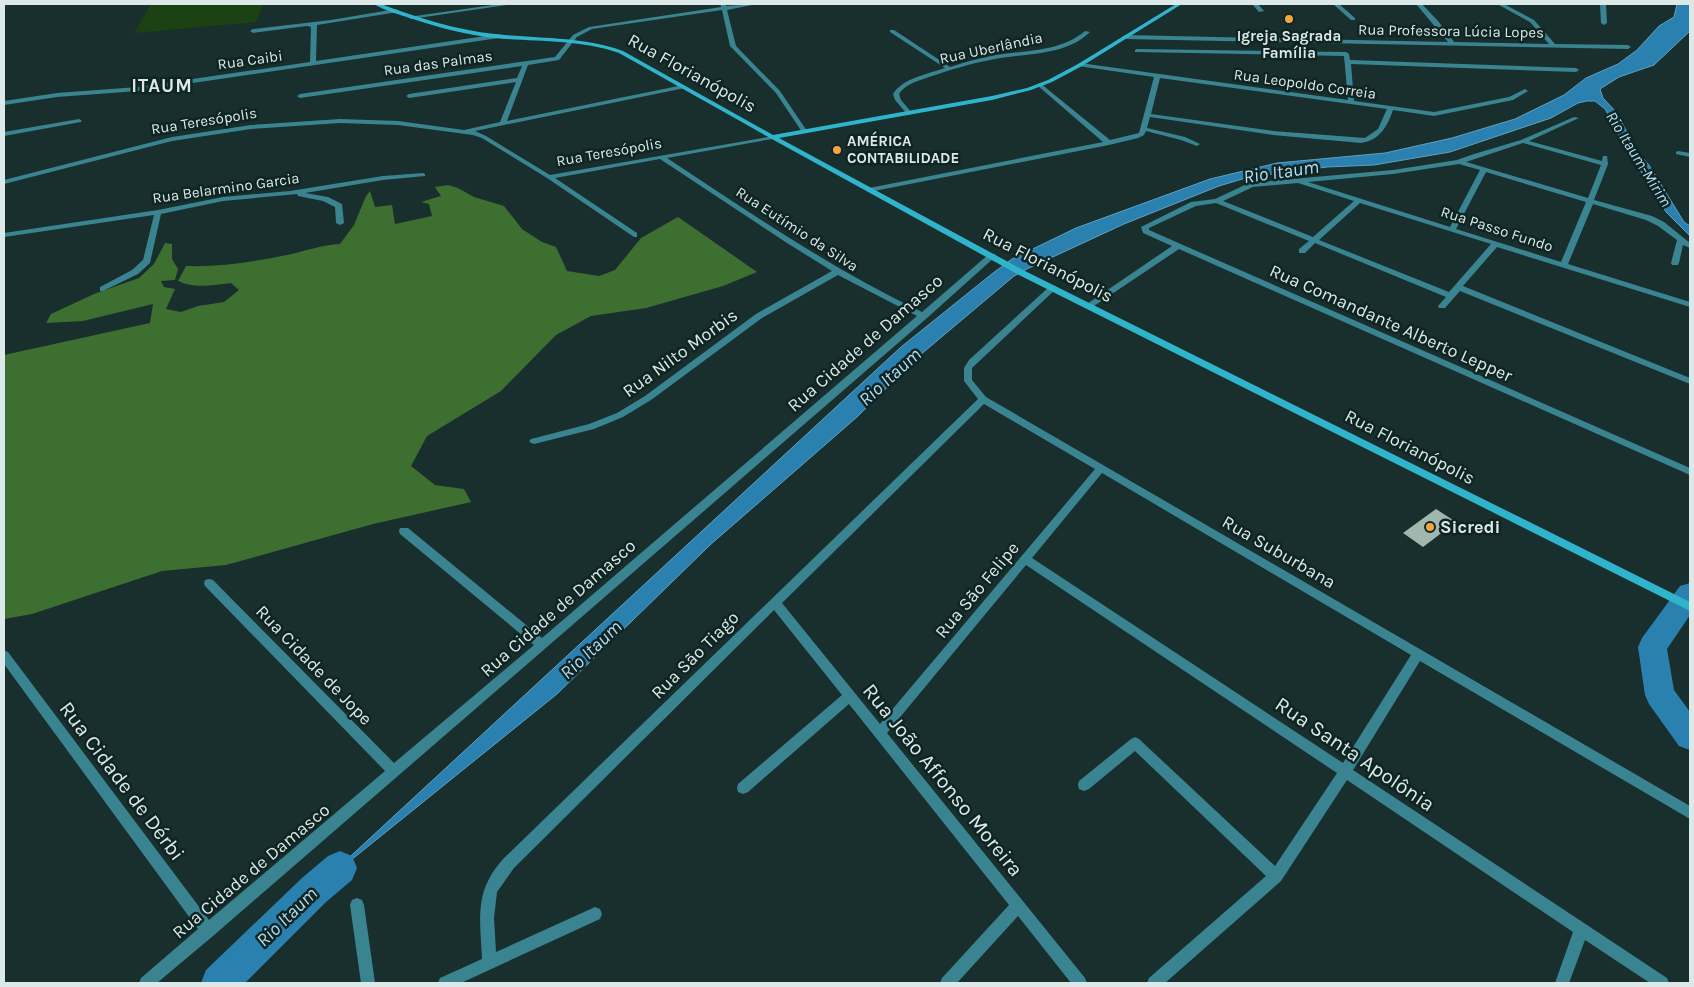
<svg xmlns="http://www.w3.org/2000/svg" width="1694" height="987" font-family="Karla,sans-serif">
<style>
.green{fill:#1c4112}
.forest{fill:#3d6f31}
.water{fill:#2a81af;stroke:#5fa0c0}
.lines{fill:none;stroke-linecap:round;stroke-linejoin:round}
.river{fill:#2a81af;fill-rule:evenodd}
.building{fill:#a1b6ac}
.street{fill:#3a8391;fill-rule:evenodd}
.secondary{fill:#2fb4cb;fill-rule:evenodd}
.poi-dot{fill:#f4a443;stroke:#0f2523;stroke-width:2}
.labels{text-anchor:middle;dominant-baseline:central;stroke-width:5;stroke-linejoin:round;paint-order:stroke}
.far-street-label{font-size:15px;fill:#dce9e8;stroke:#0f2523}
.far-poi-label{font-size:15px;font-weight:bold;fill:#dce9e8;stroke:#0f2523}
.far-water-label{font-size:16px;font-style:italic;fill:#b5ddf6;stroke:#0f2523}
.street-label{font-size:18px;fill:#dce9e8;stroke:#0f2523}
.poi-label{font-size:18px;font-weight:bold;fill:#dce9e8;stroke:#0f2523;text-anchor:start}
.far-district-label{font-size:19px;font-weight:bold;letter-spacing:1px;fill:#dce9e8;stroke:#0f2523}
.water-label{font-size:19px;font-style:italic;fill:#b5ddf6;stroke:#0f2523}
.near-street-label{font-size:21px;fill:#dce9e8;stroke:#0f2523}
</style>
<rect width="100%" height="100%" fill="#192f2d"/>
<path class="green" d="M 151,4 L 263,4 L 256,22 L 134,33 Z"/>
<path class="forest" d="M 448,185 L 458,188 L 474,197 L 504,206 L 522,229 L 542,242 L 556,247 L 567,271 L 599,276 L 615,270 L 641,238 L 678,217 L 757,272 L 723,286 L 646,308 L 591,316 L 556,335 L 501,391 L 427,436 L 411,466 L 435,485 L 464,489 L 471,502 L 373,524 L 226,565 L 162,571 L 32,614 L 4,619 L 4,355 L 150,323 L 153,304 L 83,321 L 46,323 L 51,314 L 94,294 L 139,278 L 154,264 L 165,243 L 172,244 L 172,259 L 178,269 L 175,280 L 161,281 L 164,287 L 175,289 L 166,309 L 181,312 L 198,306 L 224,302 L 239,290 L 231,283 C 213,285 195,289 178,281 L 186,266 C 221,267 253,262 287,255 C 305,251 322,245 340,244 L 354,225 L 366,196 L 370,191 L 375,207 L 392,205 L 395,224 L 432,216 L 429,204 L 421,202 L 441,196 L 435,187 Z"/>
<path class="water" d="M 1677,4 L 1690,4 L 1690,31 L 1654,65 L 1619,77 L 1600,89 L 1603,98 L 1617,113 L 1636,150 L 1649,165 L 1684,222 L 1690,226 L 1690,236 L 1666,212 L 1619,136 L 1612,121 L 1605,109 L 1595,101 L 1587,101 L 1578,103 L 1551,118 L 1450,152 L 1374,165 L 1327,167 L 1249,177 L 1219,186 L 1124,224 L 1029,268 L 1014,276 L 919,356 L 857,417 L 710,545 L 557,694 L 314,890 L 901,347 L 993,273 L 1012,259 L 1076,228 L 1210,179 L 1277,163 L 1385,153 L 1452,138 L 1515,119 L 1564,95 L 1586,78 L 1618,64 L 1637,50 L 1659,26 L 1674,17 Z"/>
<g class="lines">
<path class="river" d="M 1690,583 L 1690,615 L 1667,649 L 1674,690 L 1690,712 L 1690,750 L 1679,746 L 1649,704 L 1645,695 L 1638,647 L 1642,638 L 1680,586 Z
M 340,851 L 352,856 L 357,868 L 352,880 L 326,902 L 245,983 L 201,983 L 206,970 L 302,878 L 328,856 Z"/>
</g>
<path class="building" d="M 1436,509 L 1456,522 L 1423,547 L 1403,533 Z"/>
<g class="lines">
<path class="street" d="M 500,4 L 514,4 L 411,19 L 408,17 Z
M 720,4 L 726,4 L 726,6 L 757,4 L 727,10 L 736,46 L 780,91 L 807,131 L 806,132 L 802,132 L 776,93 L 730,46 L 722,10 L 592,29 L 577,37 L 559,60 L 528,65 L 507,121 L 683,85 L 686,87 L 685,88 L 475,131 L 486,136 L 550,175 L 774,136 L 775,137 L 772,139 L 667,158 C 750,213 832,269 922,312 L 989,254 L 995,254 L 996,256 L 927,318 L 213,936 L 157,983 L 139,983 L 141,978 L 198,929 L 4,664 L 4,650 L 8,652 L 209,920 L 385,771 L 205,586 L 204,583 L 205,580 L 209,579 L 213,580 L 394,763 L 534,645 L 400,534 L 399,531 L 400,528 L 408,528 L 542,638 L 917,316 L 838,275 L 762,318 L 651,400 L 623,417 L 594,429 L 534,444 L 531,443 L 529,441 L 531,439 L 589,424 L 617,413 L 645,396 L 756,314 L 832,271 L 787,243 L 660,159 L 555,178 L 637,233 L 637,237 L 634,237 L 547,178 L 482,138 L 473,135 L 398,125 L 340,123 L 251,129 L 172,141 L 4,184 L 4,180 L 172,137 L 251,125 L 340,119 L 398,121 L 464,130 L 500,122 L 516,82 L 409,98 L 406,96 L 409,94 L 517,78 L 522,66 L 300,98 L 297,96 L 300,94 L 555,57 L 573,35 L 589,27 L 721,7 Z
M 1252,4 L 1258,4 L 1264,11 L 1259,12 Z
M 1333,4 L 1339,4 L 1355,18 L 1355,20 L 1351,20 Z
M 1416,4 L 1422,4 L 1438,21 L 1454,42 L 1549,44 L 1530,22 L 1497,4 L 1504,4 L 1534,20 L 1555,44 L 1628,45 L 1631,47 L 1628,49 L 1125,39 L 1122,37 L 1125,35 L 1448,42 Z
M 1600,4 L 1606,4 L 1607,23 L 1604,25 L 1601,23 Z
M 396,9 L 399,11 L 398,12 L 317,25 L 316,61 L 499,34 L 502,36 L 499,38 L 138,91 L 57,97 L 4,105 L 4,101 L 57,93 L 138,87 L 310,62 L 311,27 L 307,26 L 253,33 L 250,31 L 253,29 L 331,20 Z
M 890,30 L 894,30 L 950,67 C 965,62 980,58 996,55 C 1027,50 1060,52 1085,31 L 1090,32 C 1066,56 1026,53 995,59 C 972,63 950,70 929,77 C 918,81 905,84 899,94 L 901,100 L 912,113 L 909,115 L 907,114 L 895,100 L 893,94 C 903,78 928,74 945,68 L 890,32 Z
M 1137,49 L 1346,52 L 1349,54 L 1350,60 L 1576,68 L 1579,70 L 1576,72 L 1351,64 L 1354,101 L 1434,112 L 1509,97 L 1525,89 L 1528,91 L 1513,100 L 1434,116 L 1393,110 C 1387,127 1380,140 1361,143 L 1273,135 L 1150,117 L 1147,128 L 1185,137 L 1200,144 L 1197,146 L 1181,140 L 1146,131 L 1144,135 L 1138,138 L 1109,145 L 869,192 L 865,190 L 869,188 L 1103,142 L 1038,86 L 1038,84 L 1040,83 L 1110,140 L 1139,133 L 1154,77 L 1078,66 L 1077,65 L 1080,63 L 1348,100 L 1344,56 L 1135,52 L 1135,50 ZM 1160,78 L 1387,109 L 1378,129 L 1365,138 L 1273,131 L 1151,114 Z
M 1574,117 L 1579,118 L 1529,141 L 1602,161 L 1603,156 L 1607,156 L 1608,164 L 1594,200 L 1652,216 L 1664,222 L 1690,243 L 1690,248 L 1683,245 L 1679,263 L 1678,265 L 1672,265 L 1671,263 L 1677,240 L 1658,226 L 1646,220 L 1593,204 L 1568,264 L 1690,302 L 1690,307 L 1497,247 L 1463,286 L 1690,378 L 1690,384 L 1460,291 L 1445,308 L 1439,308 L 1438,306 L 1446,297 L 1315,243 L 1305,253 L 1299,253 L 1299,249 L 1309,241 L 1216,203 L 1196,206 L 1149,228 L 1149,230 L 1690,468 L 1690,475 L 1179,249 L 1091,308 L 1085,308 L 1084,306 L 1172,246 L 1143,233 L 1141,227 L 1191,202 L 1215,199 L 1249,183 L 1393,170 L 1457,160 L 1474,154 L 1521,140 ZM 1523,143 L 1601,165 L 1588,198 L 1466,162 ZM 1459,164 L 1480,170 L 1450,227 L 1308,182 L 1393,174 ZM 1486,172 L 1586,202 L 1561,262 L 1456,229 ZM 1298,183 L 1354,201 L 1313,237 L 1223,201 L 1253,187 ZM 1360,203 L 1491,244 L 1449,292 L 1319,240 Z
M 79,119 L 82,121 L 81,122 L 4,136 L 4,132 Z
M 1678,151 L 1690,153 L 1690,157 L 1676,154 L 1676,152 Z
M 423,173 L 425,174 L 425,176 L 383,180 L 305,193 L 328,197 L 342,204 L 344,223 L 340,225 L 336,223 L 335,207 L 323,201 L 298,196 L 297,194 L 223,201 L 161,214 L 150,263 L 138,274 L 103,291 L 100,291 L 100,287 L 132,270 L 143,260 L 154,215 L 4,237 L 4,233 L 158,210 L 223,197 L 290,191 L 383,176 Z
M 1050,286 L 1056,286 L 1057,288 L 972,368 L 972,380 L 986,397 L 1690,806 L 1690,819 L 1420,661 L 1353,770 L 1667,978 L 1669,983 L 1650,983 L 1585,940 L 1569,983 L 1555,983 L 1573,932 L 1347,780 L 1281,881 L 1165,983 L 1147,983 L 1149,978 L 1266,876 L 1135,751 L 1089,789 L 1084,791 L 1079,789 L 1078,785 L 1079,781 L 1131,739 L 1135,737 L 1139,739 L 1275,866 L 1337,773 L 1026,565 L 887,733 L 1085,978 L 1087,983 L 1071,983 L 1018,916 L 957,983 L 940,983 L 942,978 L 1009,905 L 849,704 L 748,792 L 743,794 L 738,792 L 737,788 L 738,784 L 842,695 L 774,610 L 514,868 L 497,892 L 494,918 L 496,952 L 595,907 L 600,909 L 602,914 L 600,919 L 461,983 L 438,983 L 440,978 L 482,959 C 481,933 476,904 488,881 C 492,872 498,865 504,858 L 978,399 L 964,381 L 964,368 L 969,360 ZM 984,404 L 1095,469 L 880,724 L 782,603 ZM 1102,473 L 1411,655 L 1343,763 L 1032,558 Z
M 357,898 L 362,900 L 364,905 L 375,983 L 361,983 L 350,905 L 352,900 Z"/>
<path class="secondary" d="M 374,4 L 381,4 C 418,18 456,30 495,34 C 539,39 581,36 623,51 L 773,135 L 992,96 L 1027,88 L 1048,80 L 1078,64 L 1176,4 L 1182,4 L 1082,66 L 1052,82 L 1031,90 L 992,100 L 779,138 L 1025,271 L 1690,602 L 1690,611 L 1019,275 L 770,138 L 619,53 C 578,39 537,42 495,38 C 467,35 440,28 413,19 C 401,15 385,11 374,4 Z"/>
</g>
<g class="poi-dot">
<circle cx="1289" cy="19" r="5"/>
<circle cx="837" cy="150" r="5"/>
<circle cx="1430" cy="527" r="5"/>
</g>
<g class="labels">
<g class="far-street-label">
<text transform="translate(1451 31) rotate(1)">Rua Professora Lúcia Lopes</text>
<text transform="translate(991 48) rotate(-12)">Rua Uberlândia</text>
<text transform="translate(250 60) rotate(-8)">Rua Caibi</text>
<text transform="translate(438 63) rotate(-8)">Rua das Palmas</text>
<text transform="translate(1305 84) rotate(8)">Rua Leopoldo Correia</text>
<text transform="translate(204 121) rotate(-9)">Rua Teresópolis</text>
<text transform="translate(609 152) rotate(-10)">Rua Teresópolis</text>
<text transform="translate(226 188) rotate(-8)">Rua Belarmino Garcia</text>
<text transform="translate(797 229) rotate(33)">Rua Eutímio da Silva</text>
<text transform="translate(1497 229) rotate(18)">Rua Passo Fundo</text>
</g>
<g class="far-poi-label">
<text x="1289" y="36">Igreja Sagrada<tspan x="1289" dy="17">Família</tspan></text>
<text x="847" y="141" text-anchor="start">AMÉRICA<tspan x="847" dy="17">CONTABILIDADE</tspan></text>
</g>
<g class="far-water-label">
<text transform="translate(1639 159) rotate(58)">Rio Itaum-Mirim</text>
</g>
<g class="street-label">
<text transform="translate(692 73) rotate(29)">Rua Florianópolis</text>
<text transform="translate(1048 265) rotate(27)">Rua Florianópolis</text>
<text transform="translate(1391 323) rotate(24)">Rua Comandante Alberto Lepper</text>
<text transform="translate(865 343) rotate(-41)">Rua Cidade de Damasco</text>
<text transform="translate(680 353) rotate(-36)">Rua Nilto Morbis</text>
<text transform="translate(1410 447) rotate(27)">Rua Florianópolis</text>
<text transform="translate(1279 552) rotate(30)">Rua Suburbana</text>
<text transform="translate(977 590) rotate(-50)">Rua São Felipe</text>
<text transform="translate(558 608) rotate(-41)">Rua Cidade de Damasco</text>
<text transform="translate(695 655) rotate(-45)">Rua São Tiago</text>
<text transform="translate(314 665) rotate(46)">Rua Cidade de Jope</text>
<text transform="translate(251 871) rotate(-40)">Rua Cidade de Damasco</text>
</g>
<g class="poi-label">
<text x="1440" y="527">Sicredi</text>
</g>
<g class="far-district-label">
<text x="162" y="86">ITAUM</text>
</g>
<g class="water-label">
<text transform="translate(1281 172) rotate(-8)">Rio Itaum</text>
<text transform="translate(890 377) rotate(-42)">Rio Itaum</text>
<text transform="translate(591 650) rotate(-43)">Rio Itaum</text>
<text transform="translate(287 917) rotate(-44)">Rio Itaum</text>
</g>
<g class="near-street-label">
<text transform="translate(1355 754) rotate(34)">Rua Santa Apolônia</text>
<text transform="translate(943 780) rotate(51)">Rua João Affonso Moreira</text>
<text transform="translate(122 781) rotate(53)">Rua Cidade de Dérbi</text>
</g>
</g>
<rect width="1694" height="987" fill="none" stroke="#dce9e8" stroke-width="10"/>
</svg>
